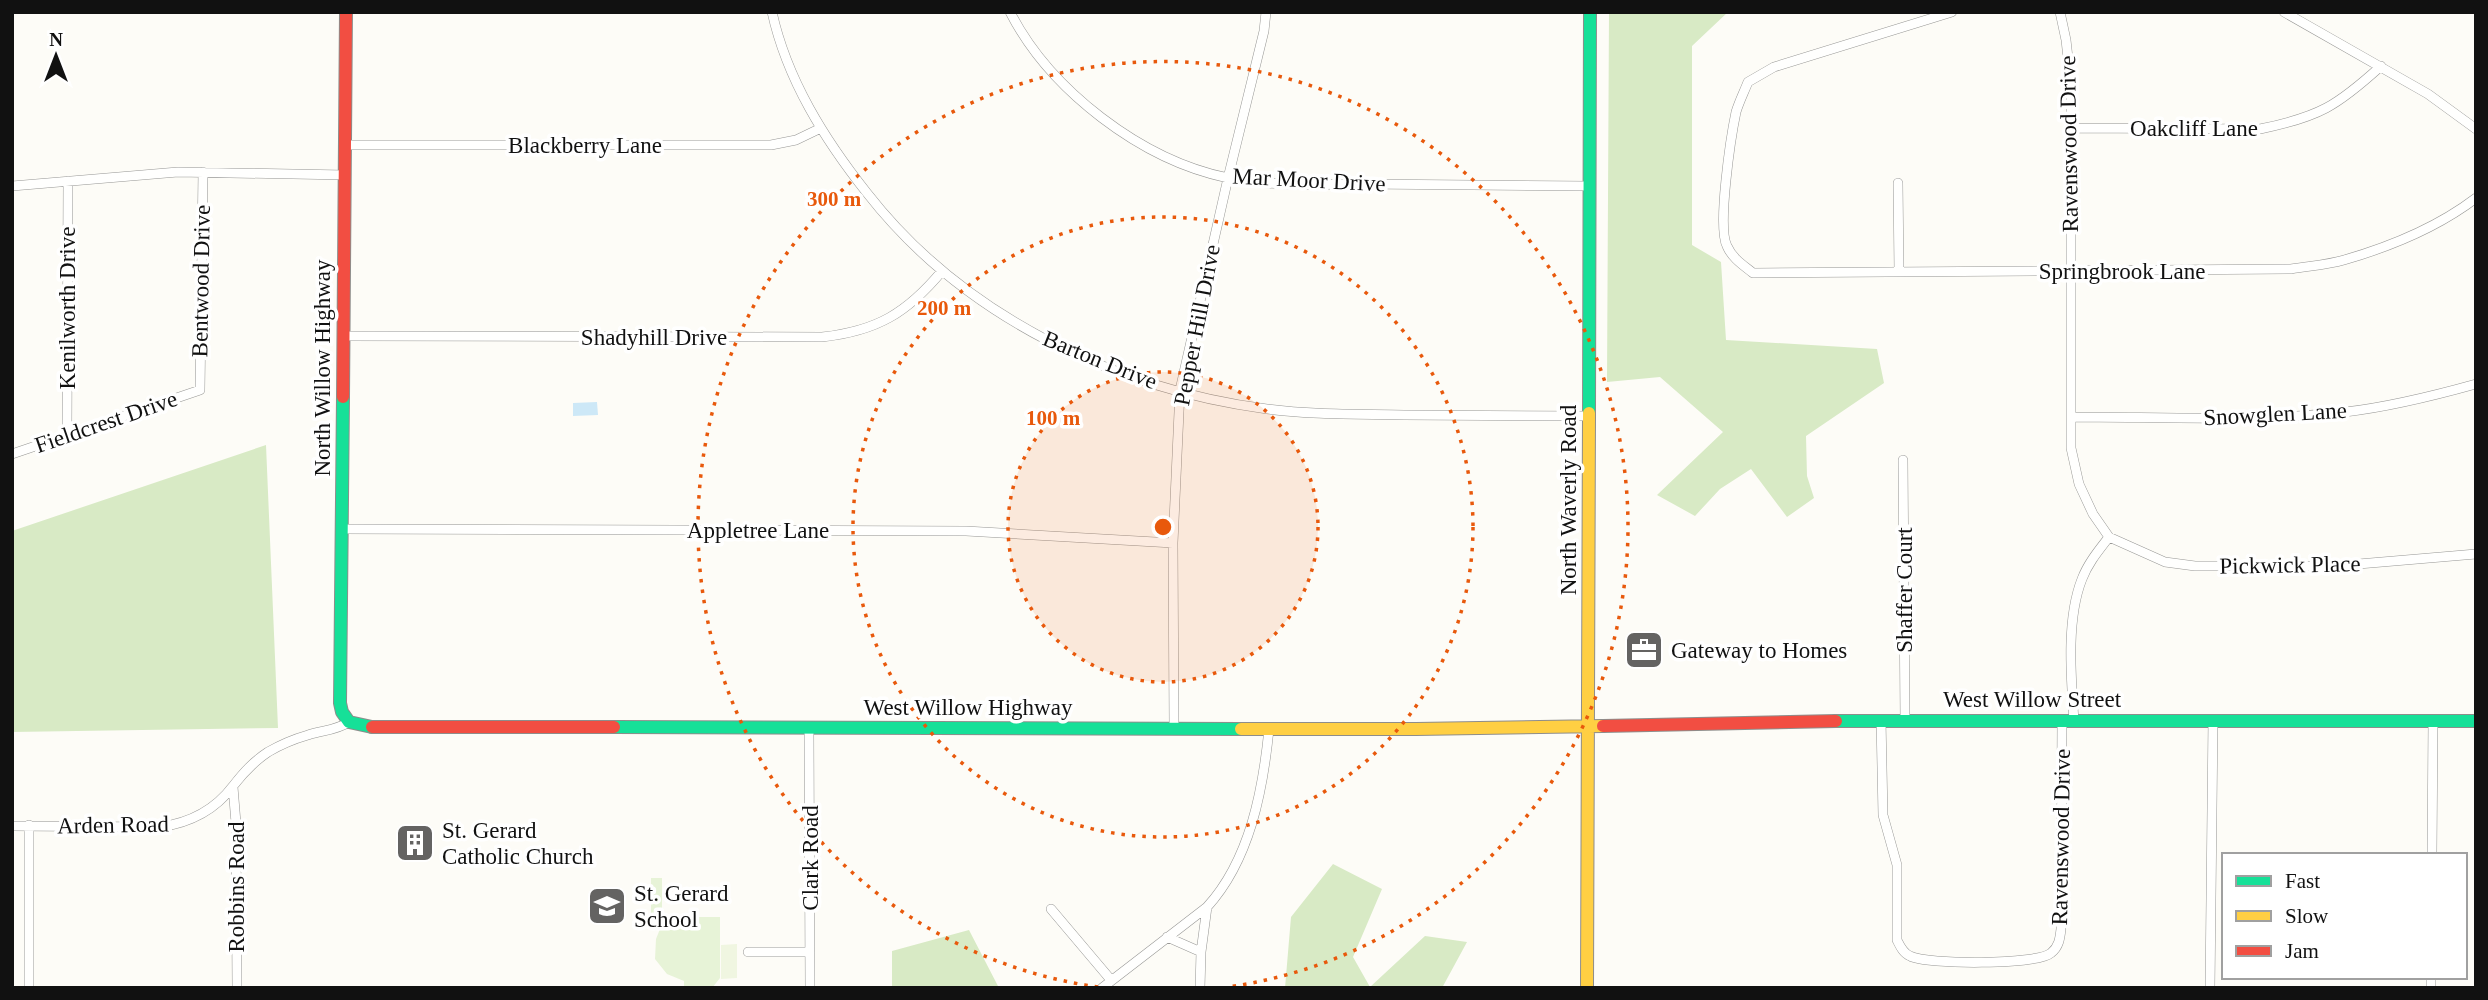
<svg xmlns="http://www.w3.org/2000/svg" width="2488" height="1000" font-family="Georgia,serif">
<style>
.green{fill:#e7f3d7}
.forest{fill:#d8eac5}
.pitch{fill:#f0f6e1}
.water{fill:#cde8f7}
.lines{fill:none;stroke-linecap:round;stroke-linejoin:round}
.street-casing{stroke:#979795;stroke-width:10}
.fast-casing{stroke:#8e8d8b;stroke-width:14}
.slow-casing{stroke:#8e8d8b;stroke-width:14}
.jam-casing{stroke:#8e8d8b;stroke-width:14}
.street{stroke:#fffffe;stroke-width:9}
.fast{stroke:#16e098;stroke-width:12}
.slow{stroke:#ffcf43;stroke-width:12}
.jam{stroke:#f24e42;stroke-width:12}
.ring{fill:none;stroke:#e8590c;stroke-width:3.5;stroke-dasharray:3.5 7}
.labels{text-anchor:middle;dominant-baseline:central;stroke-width:7;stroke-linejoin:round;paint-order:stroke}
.street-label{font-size:23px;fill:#111;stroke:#fff}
.poi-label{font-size:23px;fill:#111;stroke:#fff;text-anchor:start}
.centre{fill:#e8590c;stroke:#fff;stroke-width:3.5}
.ring-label{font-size:21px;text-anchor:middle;font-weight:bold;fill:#e8590c;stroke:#fff;stroke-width:7;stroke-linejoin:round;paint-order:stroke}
</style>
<rect width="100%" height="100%" fill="#fdfcf7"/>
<path class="green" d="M 651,878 L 662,878 L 662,916 L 651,916 Z
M 683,917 L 720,917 L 720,978 L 712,988 L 684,988 L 684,981 L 667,974 L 655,959 L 656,939 L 662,924 Z"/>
<path class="forest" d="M 1609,12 L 1728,12 L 1692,46 L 1692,245 L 1721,262 L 1726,340 L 1877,349 L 1884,383 L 1806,436 L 1807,476 L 1814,498 L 1787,517 L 1751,469 L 1720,489 L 1695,516 L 1657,495 L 1723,432 L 1660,377 L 1607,382 Z
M 266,445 L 278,728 L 12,732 L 12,531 Z
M 1333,864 L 1382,889 L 1353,957 L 1370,987 L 1425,936 L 1467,942 L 1442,988 L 1285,988 L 1291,917 Z
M 969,930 L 999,988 L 892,988 L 892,951 Z"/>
<path class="pitch" d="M 737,944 L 737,978 L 721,979 L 721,945 Z"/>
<path class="water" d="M 597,402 L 598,415 L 573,416 L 573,403 Z"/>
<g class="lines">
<defs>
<path id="street" d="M 772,12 C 787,80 825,140 867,193 C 963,316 1115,389 1267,409 C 1312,415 1358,414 1404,415 C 1466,415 1528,416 1589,416
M 1010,12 C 1050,90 1141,160 1228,178 C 1272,187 1320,184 1365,184 C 1440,185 1514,186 1588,186
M 1952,12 L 1774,67 L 1748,82 C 1744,92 1739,102 1736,112 C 1731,136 1717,227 1727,246 C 1732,258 1743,265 1753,273 L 2291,269 C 2308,266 2327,265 2344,260 C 2389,247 2438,227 2476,198
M 2060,12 L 2066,40 L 2071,85 L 2071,448 L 2079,484 L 2093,514 L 2109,537 L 2165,562 L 2195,566 L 2335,566 L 2476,554
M 2284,12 L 2428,94 L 2476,129
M 2072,128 L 2260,129 C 2319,117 2337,106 2381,66
M 345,145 L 771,145 L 796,140 L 821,128
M 1898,183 L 1899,271
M 12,186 L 178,172 L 345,175
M 344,336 L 822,337 C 877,331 907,313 942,271
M 2071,417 C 2162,417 2254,422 2345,412 C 2389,407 2433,396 2476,384
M 67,435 L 68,181
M 12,454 L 200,390 L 203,172
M 1903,460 L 1905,720
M 342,529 L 966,531 L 1173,543
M 1881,720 L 1883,815 L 1897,865 L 1897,940 C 1900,946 1903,953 1910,956 C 1927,965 2037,965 2051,953 C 2059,947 2060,938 2061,929 L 2062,721
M 2074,721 C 2071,677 2066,619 2082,579 C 2088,563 2099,550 2109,537
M 1174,728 L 1173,543 L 1180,390 L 1228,178 L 1264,31 L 1266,12
M 809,729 L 810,988
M 233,787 L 236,823 L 237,988
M 29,825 L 29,988
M 12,826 L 160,827 C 189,823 215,810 233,786 C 244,772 253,762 268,752 C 280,745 294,739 308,735 C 322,730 335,731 349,722
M 2432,855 L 2433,721
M 1051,909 L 1111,980
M 1167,937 L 1201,952
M 748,952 L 810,952
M 1102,988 L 1207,907 C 1250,860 1263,790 1269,729
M 1200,988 L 1201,952 L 1207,907
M 2210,988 L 2213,720
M 2431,988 L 2431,977"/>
<path id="fast" d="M 343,397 L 340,703 L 342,712 L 349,722 L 372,727
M 1589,413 L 1590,12
M 1836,721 L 2476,721
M 614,727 L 1241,729"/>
<path id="slow" d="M 1241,729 L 1416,729 L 1603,726
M 1587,988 L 1589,413"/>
<path id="jam" d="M 343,397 L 346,12
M 1603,726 L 1836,721
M 372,727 L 614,727"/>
</defs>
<use href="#street" class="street-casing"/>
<use href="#fast" class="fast-casing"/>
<use href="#slow" class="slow-casing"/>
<use href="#jam" class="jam-casing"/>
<use href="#street" class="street"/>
<use href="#fast" class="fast"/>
<use href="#slow" class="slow"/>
<use href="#jam" class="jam"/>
</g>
<circle cx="1163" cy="527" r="155" fill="#e8590c" fill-opacity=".12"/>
<g class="ring">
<circle cx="1163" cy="527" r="155"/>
<circle cx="1163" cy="527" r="310"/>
<path d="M1098 987A465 465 0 1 1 1228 987"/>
</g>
<defs>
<symbol id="office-square" viewBox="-11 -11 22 22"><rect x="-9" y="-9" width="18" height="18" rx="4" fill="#646362" stroke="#fff"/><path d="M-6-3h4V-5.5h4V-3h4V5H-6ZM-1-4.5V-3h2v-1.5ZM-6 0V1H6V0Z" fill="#fff"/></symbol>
<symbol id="building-square" viewBox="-11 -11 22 22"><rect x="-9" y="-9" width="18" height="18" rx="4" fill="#646362" stroke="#fff"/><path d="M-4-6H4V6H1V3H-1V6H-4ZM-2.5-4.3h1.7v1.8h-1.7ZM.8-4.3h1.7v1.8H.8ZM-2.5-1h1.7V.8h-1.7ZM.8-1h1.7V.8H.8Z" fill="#fff"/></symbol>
<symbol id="school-square" viewBox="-11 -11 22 22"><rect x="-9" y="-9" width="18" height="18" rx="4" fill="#646362" stroke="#fff"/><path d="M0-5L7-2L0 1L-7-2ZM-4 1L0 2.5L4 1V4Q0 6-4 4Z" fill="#fff"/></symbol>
</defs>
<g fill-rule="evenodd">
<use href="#office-square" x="1622" y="628" width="44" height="44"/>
<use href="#building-square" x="393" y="821" width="44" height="44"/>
<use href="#school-square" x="585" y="884" width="44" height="44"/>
</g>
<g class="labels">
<g class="street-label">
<text x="2194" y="128">Oakcliff Lane</text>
<text transform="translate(2069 144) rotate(-91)">Ravenswood Drive</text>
<text x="585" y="145">Blackberry Lane</text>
<text transform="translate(1309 180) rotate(3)">Mar Moor Drive</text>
<text x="2122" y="271">Springbrook Lane</text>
<text transform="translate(201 281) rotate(-89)">Bentwood Drive</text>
<text transform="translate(67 308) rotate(-90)">Kenilworth Drive</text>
<text transform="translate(1197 325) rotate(-79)">Pepper Hill Drive</text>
<text x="654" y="337">Shadyhill Drive</text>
<text transform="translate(1100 360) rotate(22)">Barton Drive</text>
<text transform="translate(322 368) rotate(-90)">North Willow Highway</text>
<text transform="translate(2275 414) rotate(-3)">Snowglen Lane</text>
<text transform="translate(106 422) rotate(-19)">Fieldcrest Drive</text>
<text transform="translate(1568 500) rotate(-90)">North Waverly Road</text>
<text x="758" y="530">Appletree Lane</text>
<text transform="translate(2290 565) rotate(-1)">Pickwick Place</text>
<text transform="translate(1904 590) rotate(-90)">Shaffer Court</text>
<text x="2032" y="699">West Willow Street</text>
<text x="968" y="707">West Willow Highway</text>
<text transform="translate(113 825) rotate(-1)">Arden Road</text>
<text transform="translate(2061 837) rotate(-89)">Ravenswood Drive</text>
<text transform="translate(810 858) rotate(-90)">Clark Road</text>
<text transform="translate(236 887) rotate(-90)">Robbins Road</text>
</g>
<g class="poi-label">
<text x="1671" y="650">Gateway to Homes</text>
<text x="442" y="830">St. Gerard<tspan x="442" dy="26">Catholic Church</tspan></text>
<text x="634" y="893">St. Gerard<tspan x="634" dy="26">School</tspan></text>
</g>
</g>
<circle cx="1163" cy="527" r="10" class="centre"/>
<g class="ring-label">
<text x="834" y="206">300 m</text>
<text x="944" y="315">200 m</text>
<text x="1053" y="425">100 m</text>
</g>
<rect width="2488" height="1000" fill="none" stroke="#111111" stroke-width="28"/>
<rect x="2222" y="853" width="245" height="126" fill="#ffffff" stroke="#a0a0a0" stroke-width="2"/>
<rect x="2236" y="876" width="35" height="10" fill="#16e098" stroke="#a0a0a0" stroke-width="2"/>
<text x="2285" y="888" font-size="21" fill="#111111">Fast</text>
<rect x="2236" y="911" width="35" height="10" fill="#ffcf43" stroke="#a0a0a0" stroke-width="2"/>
<text x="2285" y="923" font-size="21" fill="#111111">Slow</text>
<rect x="2236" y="946" width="35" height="10" fill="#f24e42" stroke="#a0a0a0" stroke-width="2"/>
<text x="2285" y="958" font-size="21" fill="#111111">Jam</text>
<g transform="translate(56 56)" stroke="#ffffff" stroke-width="5" paint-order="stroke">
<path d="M0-5L12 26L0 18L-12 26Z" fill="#111111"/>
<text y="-10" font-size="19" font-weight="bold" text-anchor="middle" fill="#111111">N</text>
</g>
</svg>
